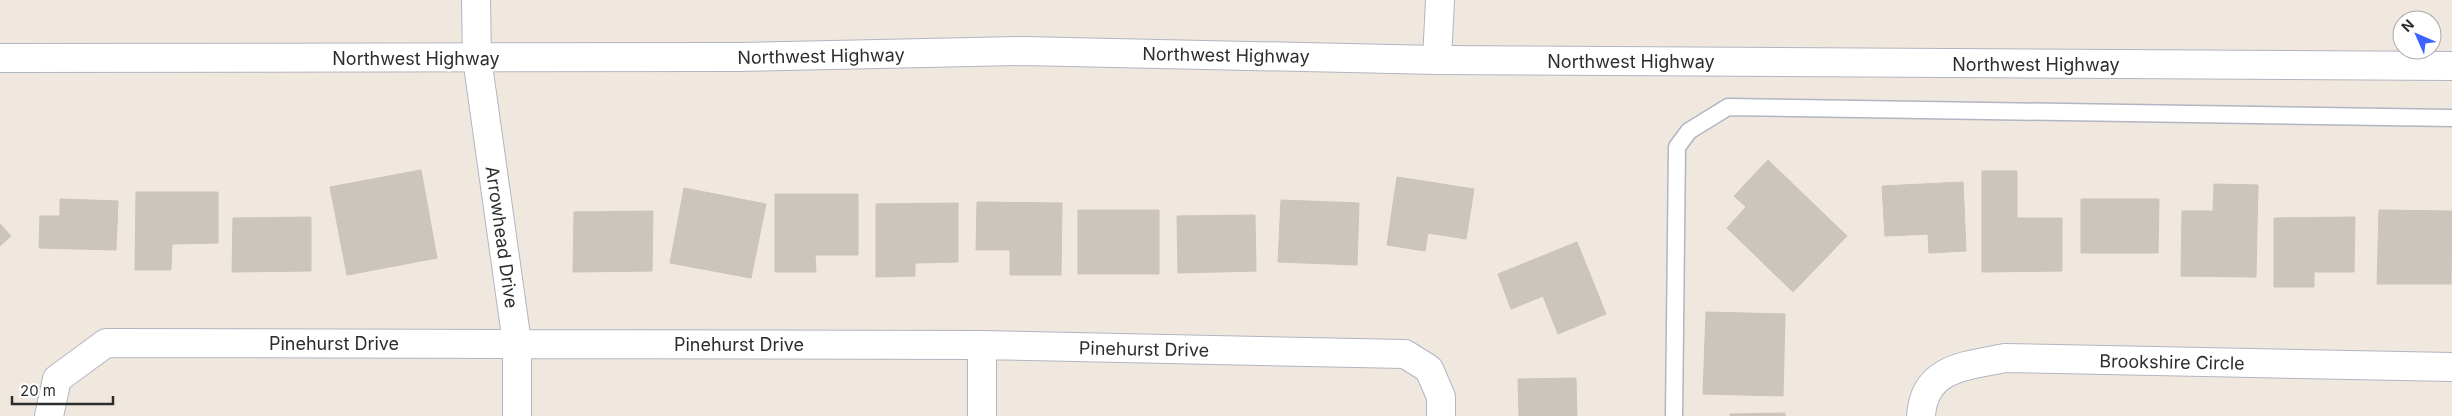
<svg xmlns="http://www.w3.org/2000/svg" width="2452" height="416" font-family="Inter,sans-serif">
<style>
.building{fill:#cbc5be;stroke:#ccc4b7}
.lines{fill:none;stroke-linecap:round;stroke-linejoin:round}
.lane-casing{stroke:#b2b5c2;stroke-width:19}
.street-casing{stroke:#b2b5c2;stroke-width:30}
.secondary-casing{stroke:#b2b5c2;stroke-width:30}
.lane{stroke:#fff;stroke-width:16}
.street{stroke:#fff;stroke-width:28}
.secondary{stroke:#fff;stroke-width:28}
.labels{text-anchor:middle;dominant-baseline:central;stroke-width:5;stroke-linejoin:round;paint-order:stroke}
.street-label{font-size:18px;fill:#2d2d2d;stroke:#fff}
</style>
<rect width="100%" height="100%" fill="#f0e8de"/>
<path class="building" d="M 1768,160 L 1847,236 L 1793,292 L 1727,228 L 1746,207 L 1734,196 Z
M 421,170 L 437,258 L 347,275 L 330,187 Z
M 1982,171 L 2017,171 L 2017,218 L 2062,218 L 2062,271 L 1982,272 Z
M 1397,177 L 1474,189 L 1466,239 L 1428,233 L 1425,251 L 1387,245 Z
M 1963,182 L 1966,251 L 1929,253 L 1928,234 L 1885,236 L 1882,186 Z
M 2214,184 L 2258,185 L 2256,277 L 2181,276 L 2182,211 L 2213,211 Z
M 684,188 L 766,204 L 751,278 L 670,263 Z
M 136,192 L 218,192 L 218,243 L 172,244 L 171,270 L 135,270 Z
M 775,194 L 858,194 L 858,255 L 815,255 L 816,272 L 775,272 Z
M 60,199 L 118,201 L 116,250 L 39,248 L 40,216 L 60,216 Z
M 2081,199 L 2159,199 L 2158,253 L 2081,253 Z
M 1281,200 L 1359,203 L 1357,265 L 1278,262 Z
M 977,202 L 1062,203 L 1061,275 L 1010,275 L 1010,250 L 976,250 Z
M 958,203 L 958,262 L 915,263 L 915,276 L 876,277 L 876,204 Z
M 1078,210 L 1159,210 L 1159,274 L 1078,274 Z
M 2379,210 L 2452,211 L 2451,284 L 2377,284 Z
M 653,211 L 652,271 L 573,272 L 574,212 Z
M 1255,215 L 1256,271 L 1178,273 L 1177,216 Z
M 311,217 L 311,271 L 232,272 L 233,218 Z
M 2355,217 L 2354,272 L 2314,272 L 2314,287 L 2274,287 L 2274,218 Z
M 0,224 L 11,236 L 0,246 Z
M 1577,242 L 1606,314 L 1558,334 L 1543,296 L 1511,309 L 1498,274 Z
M 1706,312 L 1785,314 L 1783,396 L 1703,394 Z
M 1576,378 L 1577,416 L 1519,416 L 1518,379 Z
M 1785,413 L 1785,416 L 1730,416 L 1730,414 Z"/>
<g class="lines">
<defs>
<path id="lane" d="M 1674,416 L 1677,147 L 1689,131 L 1728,107 L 2452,118"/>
<path id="street" d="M 476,0 L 477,58 L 517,343 L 517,416
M 1437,60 L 1440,0
M 49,416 L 57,379 L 106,343 L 982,345 L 1405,354 L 1429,369 L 1441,397 L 1441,416
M 982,416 L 982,345
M 1921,416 C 1924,367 1966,366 2005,358 L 2452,367"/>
<path id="secondary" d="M 0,58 L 738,57 L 1023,51 L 1437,60 L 2452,66"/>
</defs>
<use href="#lane" class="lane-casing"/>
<use href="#street" class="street-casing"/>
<use href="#secondary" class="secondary-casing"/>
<use href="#lane" class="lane"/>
<use href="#street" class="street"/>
<use href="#secondary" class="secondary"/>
</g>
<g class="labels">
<g class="street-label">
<text transform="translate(1226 55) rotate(1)">Northwest Highway</text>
<text transform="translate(821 56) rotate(-1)">Northwest Highway</text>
<text x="416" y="58">Northwest Highway</text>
<text x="1631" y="61">Northwest Highway</text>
<text x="2036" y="64">Northwest Highway</text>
<text transform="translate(502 237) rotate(82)">Arrowhead Drive</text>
<text x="334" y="343">Pinehurst Drive</text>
<text x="739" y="344">Pinehurst Drive</text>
<text transform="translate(1144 349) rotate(1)">Pinehurst Drive</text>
<text transform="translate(2172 362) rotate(1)">Brookshire Circle</text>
</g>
</g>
<g transform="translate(2417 35) rotate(315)"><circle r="24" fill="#ffffff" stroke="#ababab"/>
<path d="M0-4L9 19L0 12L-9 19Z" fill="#3c62ff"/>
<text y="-8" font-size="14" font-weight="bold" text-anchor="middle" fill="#2d2d2d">N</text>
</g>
<path d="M12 396v8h101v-8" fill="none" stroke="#2d2d2d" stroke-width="2.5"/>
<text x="20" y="396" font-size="15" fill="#2d2d2d" stroke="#ffffff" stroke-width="4" paint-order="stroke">20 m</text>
</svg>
